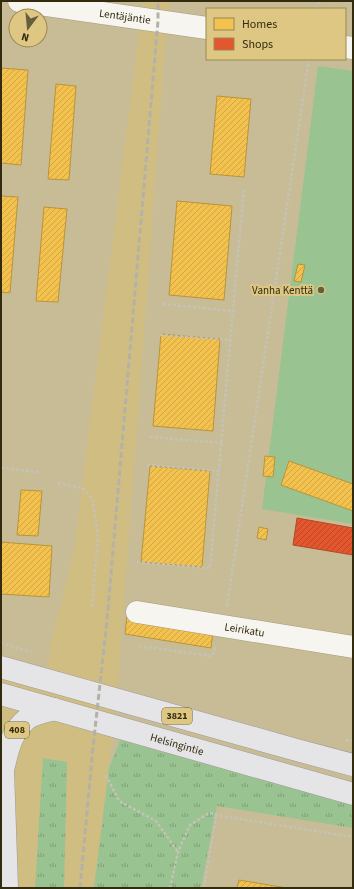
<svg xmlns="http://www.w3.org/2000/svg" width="354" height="889" font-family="'Source Sans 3',sans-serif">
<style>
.built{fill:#d0bd82}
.grass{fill:url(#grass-tufts)}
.pitch{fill:#99c391}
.homes{fill:url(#homes-hatch);stroke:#b9943a}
.shops{fill:url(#shops-hatch);stroke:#af4a24}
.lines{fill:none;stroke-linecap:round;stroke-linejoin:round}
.minor-casing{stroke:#a49a7c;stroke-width:23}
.major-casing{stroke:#9e9a95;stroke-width:23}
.path{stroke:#c5c2b6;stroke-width:2.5;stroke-dasharray:3 2;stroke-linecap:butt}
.minor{stroke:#f7f5ef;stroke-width:22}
.major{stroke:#e5e5e7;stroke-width:22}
.rail{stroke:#b4b1a7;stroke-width:3;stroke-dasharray:6 3;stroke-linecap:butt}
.poi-dot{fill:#675e3d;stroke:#ddc782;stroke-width:1.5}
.labels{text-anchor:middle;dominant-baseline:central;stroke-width:4;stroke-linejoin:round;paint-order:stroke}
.shield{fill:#ddc782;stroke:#665a30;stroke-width:1}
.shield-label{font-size:10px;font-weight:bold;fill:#332b0d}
.street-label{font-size:11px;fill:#332b0d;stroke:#ddc782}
.poi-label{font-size:11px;fill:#332b0d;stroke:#ddc782;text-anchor:end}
</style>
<defs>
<pattern id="grass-tufts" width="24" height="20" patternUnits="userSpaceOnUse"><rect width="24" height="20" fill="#99c391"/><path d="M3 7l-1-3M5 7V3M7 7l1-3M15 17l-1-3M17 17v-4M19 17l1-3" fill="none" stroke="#7d9f75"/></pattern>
<pattern id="homes-hatch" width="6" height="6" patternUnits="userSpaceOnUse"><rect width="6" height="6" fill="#f2c14e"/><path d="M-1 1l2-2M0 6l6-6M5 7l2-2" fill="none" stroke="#d0a643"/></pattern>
<pattern id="shops-hatch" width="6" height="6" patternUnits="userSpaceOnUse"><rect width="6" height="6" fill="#e4572e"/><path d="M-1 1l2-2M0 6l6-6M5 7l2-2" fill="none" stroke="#b94826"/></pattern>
</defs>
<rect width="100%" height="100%" fill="#c8bc97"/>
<path class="built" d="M 143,1 L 170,1 L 167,22 L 119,669 L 109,768 L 94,888 L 64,888 L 67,762 L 43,758 L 35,888 L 1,888 L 1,679 L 47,692 L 50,647 L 75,548 L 81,493 Z"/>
<path class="grass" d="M 120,740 L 353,805 L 353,828 L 217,806 L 201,888 L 94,888 L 109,768 Z
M 43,758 L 67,762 L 64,888 L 35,888 Z"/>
<path class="pitch" d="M 318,66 L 353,71 L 353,524 L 262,509 Z"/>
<path class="homes" d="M 1,68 L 28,70 L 21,165 L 1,163 Z
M 56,84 L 76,86 L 69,180 L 48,179 Z
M 217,96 L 251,99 L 244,177 L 210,174 Z
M 1,196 L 18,197 L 10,293 L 1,292 Z
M 177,201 L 232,206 L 224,300 L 169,295 Z
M 44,207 L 67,209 L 58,302 L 36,301 Z
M 298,264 L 305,265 L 301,282 L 294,281 Z
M 161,334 L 220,339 L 213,431 L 153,426 Z
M 265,456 L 275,457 L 273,477 L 263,476 Z
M 289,461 L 353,484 L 353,511 L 281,485 Z
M 150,466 L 210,471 L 202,567 L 141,562 Z
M 21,490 L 42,491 L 38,536 L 17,535 Z
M 259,527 L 268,529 L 266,540 L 257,538 Z
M 1,542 L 52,546 L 49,597 L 1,594 Z
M 127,615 L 213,631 L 211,648 L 125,634 Z
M 239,880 L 287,888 L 237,888 Z"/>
<path class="shops" d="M 297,518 L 353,528 L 353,555 L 293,545 Z"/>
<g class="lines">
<defs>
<g id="minor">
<path id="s1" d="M 19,1 L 207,28"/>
<path d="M 345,47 L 353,48"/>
<path id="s2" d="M 137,612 L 353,647"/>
</g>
<g id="major">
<path d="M 1,667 L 293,749 L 353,765"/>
<path id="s3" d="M 1,694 L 353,794"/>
<path d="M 1,764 L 3,770 L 7,888"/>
<path d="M 3,770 C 7,753 11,731 27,719 C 34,713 45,712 54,709"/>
</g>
</defs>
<use href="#minor" class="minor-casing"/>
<use href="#major" class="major-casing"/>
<path class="path" d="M 333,1 L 353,2
M 317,9 L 319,1
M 163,304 L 233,311
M 160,335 L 231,340
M 150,437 L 222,443
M 147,465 L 219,471
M 1,468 L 39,472
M 58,483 L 82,488 L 92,498 L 98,535 L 92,609
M 137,562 L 210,568 L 244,188
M 227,606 L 309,59
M 1,643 L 31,652
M 139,646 L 212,656 L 216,646
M 346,740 L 353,741
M 106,775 L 119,801 L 156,821 L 178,852
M 170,888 L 178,852 L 190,825 L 209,813 L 228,817 L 353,837
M 204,888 L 216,815"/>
<use href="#minor" class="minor"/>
<use href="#major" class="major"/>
<path class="rail" d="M 80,888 L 93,747 L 107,621 L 158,21 L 158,1"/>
</g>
<circle class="poi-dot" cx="321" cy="290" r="4"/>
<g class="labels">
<g class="shield">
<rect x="162" y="708" width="30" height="16" rx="3"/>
<rect x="5" y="722" width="24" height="16" rx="3"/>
</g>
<g class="shield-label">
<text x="177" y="716">3821</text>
<text x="17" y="730">408</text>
</g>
<g class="street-label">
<text stroke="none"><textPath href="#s1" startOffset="107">Lentäjäntie</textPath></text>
<text stroke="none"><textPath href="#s2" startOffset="109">Leirikatu</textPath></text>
<text stroke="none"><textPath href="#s3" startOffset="183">Helsingintie</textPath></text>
</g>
<g class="poi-label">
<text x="313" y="290">Vanha Kenttä</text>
</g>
</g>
<rect width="354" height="889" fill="none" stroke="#332b0d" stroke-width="4"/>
<rect x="206" y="8" width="140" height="52" fill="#ddc782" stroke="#998953"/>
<rect x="214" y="18" width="20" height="12" fill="#f2c14e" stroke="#998953"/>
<text x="242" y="28" font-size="12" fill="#332b0d">Homes</text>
<rect x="214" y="38" width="20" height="12" fill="#e4572e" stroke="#998953"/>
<text x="242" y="48" font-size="12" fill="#332b0d">Shops</text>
<g transform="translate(28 28) rotate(196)"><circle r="19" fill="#ddc782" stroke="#998953"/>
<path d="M0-3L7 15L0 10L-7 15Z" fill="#675e3d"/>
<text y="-6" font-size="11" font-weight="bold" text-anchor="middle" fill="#332b0d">N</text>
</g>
</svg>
